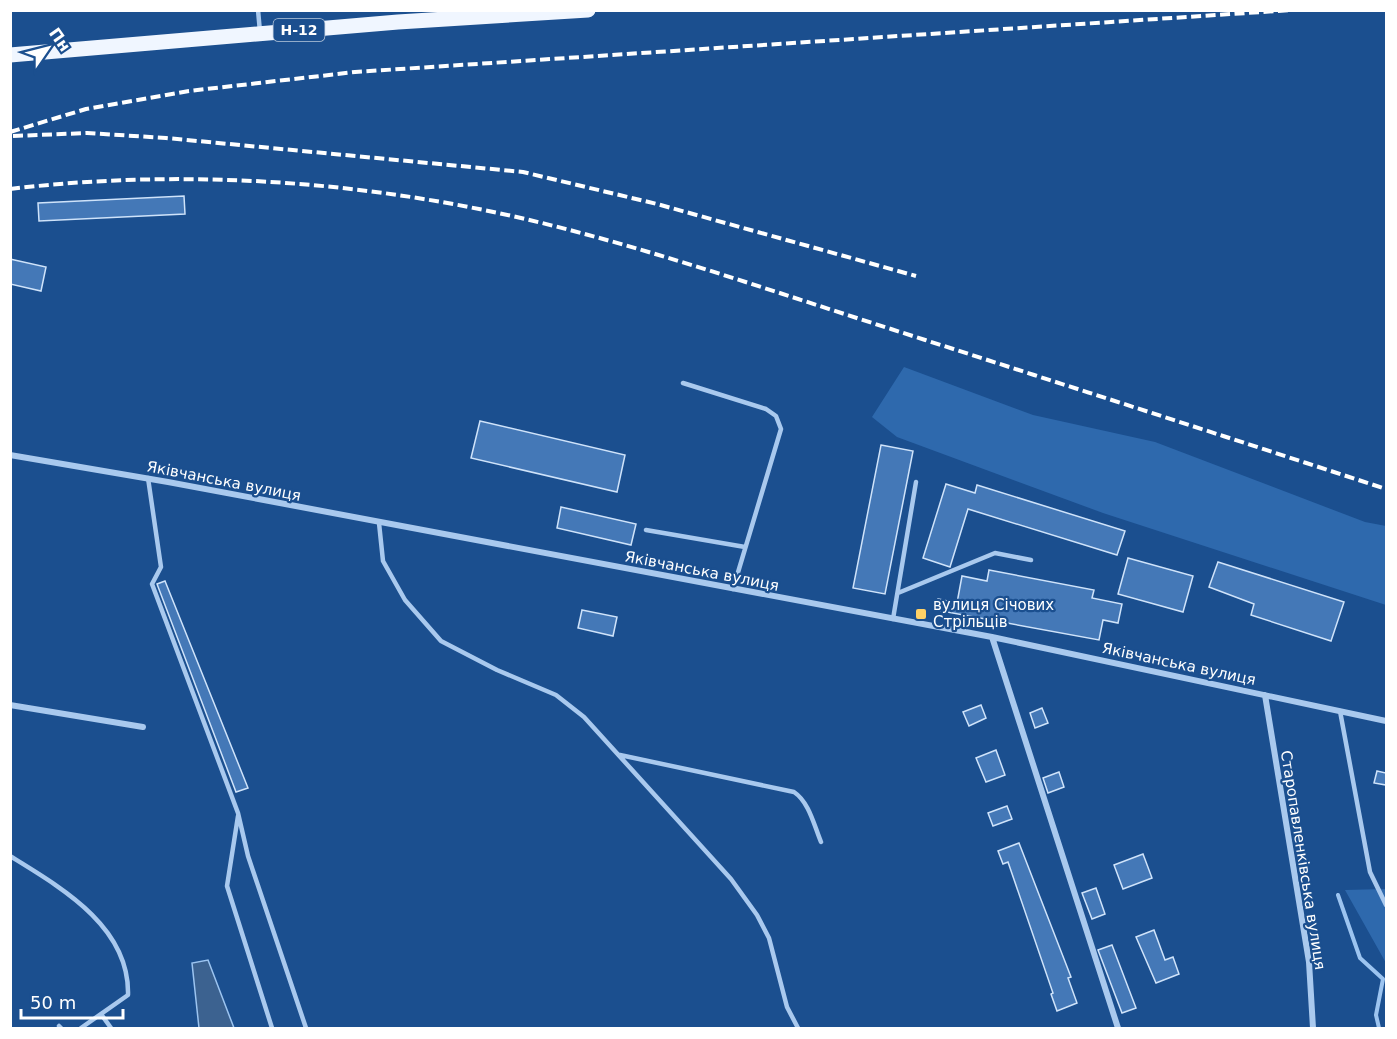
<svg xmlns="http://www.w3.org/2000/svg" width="1397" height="1039" font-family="'DejaVu Sans',sans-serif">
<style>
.green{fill:#2e69ad}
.water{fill:#3c6290;stroke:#9cc4f0;stroke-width:1.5}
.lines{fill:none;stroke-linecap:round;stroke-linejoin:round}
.stream{stroke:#9cc4f0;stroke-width:4}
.building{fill:#4478b7;stroke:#cfe3fa;stroke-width:1.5}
.service{stroke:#a9c9ee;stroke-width:4.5}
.minor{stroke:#a9c9ee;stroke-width:6}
.primary{stroke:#f0f6ff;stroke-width:15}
.rail{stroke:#fff;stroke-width:4;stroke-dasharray:10 4.5;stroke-linecap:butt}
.poi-dot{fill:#ffd166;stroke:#1b4f8f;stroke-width:2}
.labels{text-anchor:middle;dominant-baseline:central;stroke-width:4.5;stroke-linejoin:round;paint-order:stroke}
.shield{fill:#1b4f8f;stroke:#bbcadd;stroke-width:1.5}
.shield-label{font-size:14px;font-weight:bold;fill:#fff}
.street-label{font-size:15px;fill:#fff;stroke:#1b4f8f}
.poi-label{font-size:15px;fill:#fff;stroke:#1b4f8f;text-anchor:start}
</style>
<rect width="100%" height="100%" fill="#1b4f8f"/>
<path class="green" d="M 904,367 L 1033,415 L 1155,442 L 1365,522 L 1386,526 L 1386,605 L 1103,513 L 897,437 L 872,417 Z
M 1386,889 L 1386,963 L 1345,890 Z"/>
<path class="water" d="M 208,960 L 234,1028 L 199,1028 L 192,963 Z"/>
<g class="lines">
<path class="stream" d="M 1338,895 L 1360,958 L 1383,979 L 1376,1015 L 1379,1028"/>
</g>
<path class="building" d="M 184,196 L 185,214 L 39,221 L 38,203 Z
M 10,259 L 46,267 L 41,291 L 10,284 Z
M 480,421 L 625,455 L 617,492 L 471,458 Z
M 881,445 L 913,451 L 885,594 L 853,588 Z
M 946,484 L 975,493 L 977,485 L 1125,531 L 1117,555 L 968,509 L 950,567 L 923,558 Z
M 561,507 L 636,524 L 631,545 L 557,528 Z
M 1128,558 L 1193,576 L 1183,612 L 1118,594 Z
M 1218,562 L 1344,602 L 1331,641 L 1251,615 L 1254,604 L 1209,587 Z
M 989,570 L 1094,590 L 1092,598 L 1122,604 L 1118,623 L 1103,620 L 1099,640 L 936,610 L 938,599 L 957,603 L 962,576 L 987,581 Z
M 165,581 L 248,788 L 236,792 L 157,584 Z
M 582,610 L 617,617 L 613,636 L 578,628 Z
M 981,705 L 986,718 L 969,726 L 963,712 Z
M 1042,708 L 1048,723 L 1035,728 L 1030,713 Z
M 996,750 L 1005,775 L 986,782 L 976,758 Z
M 1377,771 L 1386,773 L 1386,785 L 1374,783 Z
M 1059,772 L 1064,787 L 1048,793 L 1043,778 Z
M 1007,806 L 1012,819 L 993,826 L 988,813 Z
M 1019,843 L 1071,977 L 1068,978 L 1077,1003 L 1057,1011 L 1051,994 L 1053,993 L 1008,862 L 1003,864 L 998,851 Z
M 1143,854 L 1152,878 L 1123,889 L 1114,865 Z
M 1096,888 L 1105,914 L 1092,919 L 1082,893 Z
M 1154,930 L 1165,960 L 1173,957 L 1179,974 L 1156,983 L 1136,937 Z
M 1112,945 L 1136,1008 L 1122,1013 L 1098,950 Z"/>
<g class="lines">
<path class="service" d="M 258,10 L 260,32
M 683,383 L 766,409 L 776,416 L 781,429 L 733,589
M 148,478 L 161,567 L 152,584 L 238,813 L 248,856 L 306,1028
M 379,523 L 383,561 L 405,600 L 441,641 L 497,670 L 556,695 L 584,717 L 731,879 L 757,915 L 769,938 L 787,1007 L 798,1028
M 646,530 L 745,547
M 898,593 L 995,553 L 1031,560
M 893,619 L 916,482
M 1340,711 L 1370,872 L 1386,905
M 620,755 L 794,792 C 809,802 814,825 821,842
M 238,816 L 227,886 L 272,1028
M 10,856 C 62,888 130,927 128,995 L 81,1028
M 101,1014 L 111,1028
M 59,1026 L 61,1028"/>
<path class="minor" d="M 10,455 L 168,482 L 992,637 L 1386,721
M 992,637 L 1118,1028
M 1265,695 L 1309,962 L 1313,1028
M 10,705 L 143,727"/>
<path class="primary" d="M 10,55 L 398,22 L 588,10"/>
<path class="rail" d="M 10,132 L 86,109 L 189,91 L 355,72 L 1292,10
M 13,136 L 87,133 L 166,138 L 523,172 L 657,204 L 916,276
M 10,189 C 186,168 370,181 542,223 C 660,252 775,292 891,329 C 1056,382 1221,435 1386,489"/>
</g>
<rect class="poi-dot" x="915" y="608" width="12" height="12" rx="3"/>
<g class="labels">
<rect class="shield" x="273.5" y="19" width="51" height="22" rx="4.5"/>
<g class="shield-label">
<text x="299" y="30">Н-12</text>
</g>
<g class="street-label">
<text transform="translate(224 481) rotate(11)">Яківчанська вулиця</text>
<text transform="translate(702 571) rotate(11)">Яківчанська вулиця</text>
<text transform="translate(1179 664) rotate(12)">Яківчанська вулиця</text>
<text transform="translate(1303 860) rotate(81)">Старопавленківська вулиця</text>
</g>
<g class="poi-label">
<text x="933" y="605">вулиця Січових<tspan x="933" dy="17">Стрільців</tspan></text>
</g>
</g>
<rect width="1397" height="1039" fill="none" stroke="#ffffff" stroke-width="24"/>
<g transform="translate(48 48) rotate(55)" stroke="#1b4f8f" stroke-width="4.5" paint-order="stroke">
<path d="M0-4.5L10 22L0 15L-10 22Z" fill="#ffffff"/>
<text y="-9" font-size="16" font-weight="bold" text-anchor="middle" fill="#ffffff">Пн</text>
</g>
<path d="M21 1009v9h102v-9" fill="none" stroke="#ffffff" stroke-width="3"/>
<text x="30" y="1009" font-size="18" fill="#ffffff" stroke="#1b4f8f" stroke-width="4.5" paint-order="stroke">50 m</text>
</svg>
